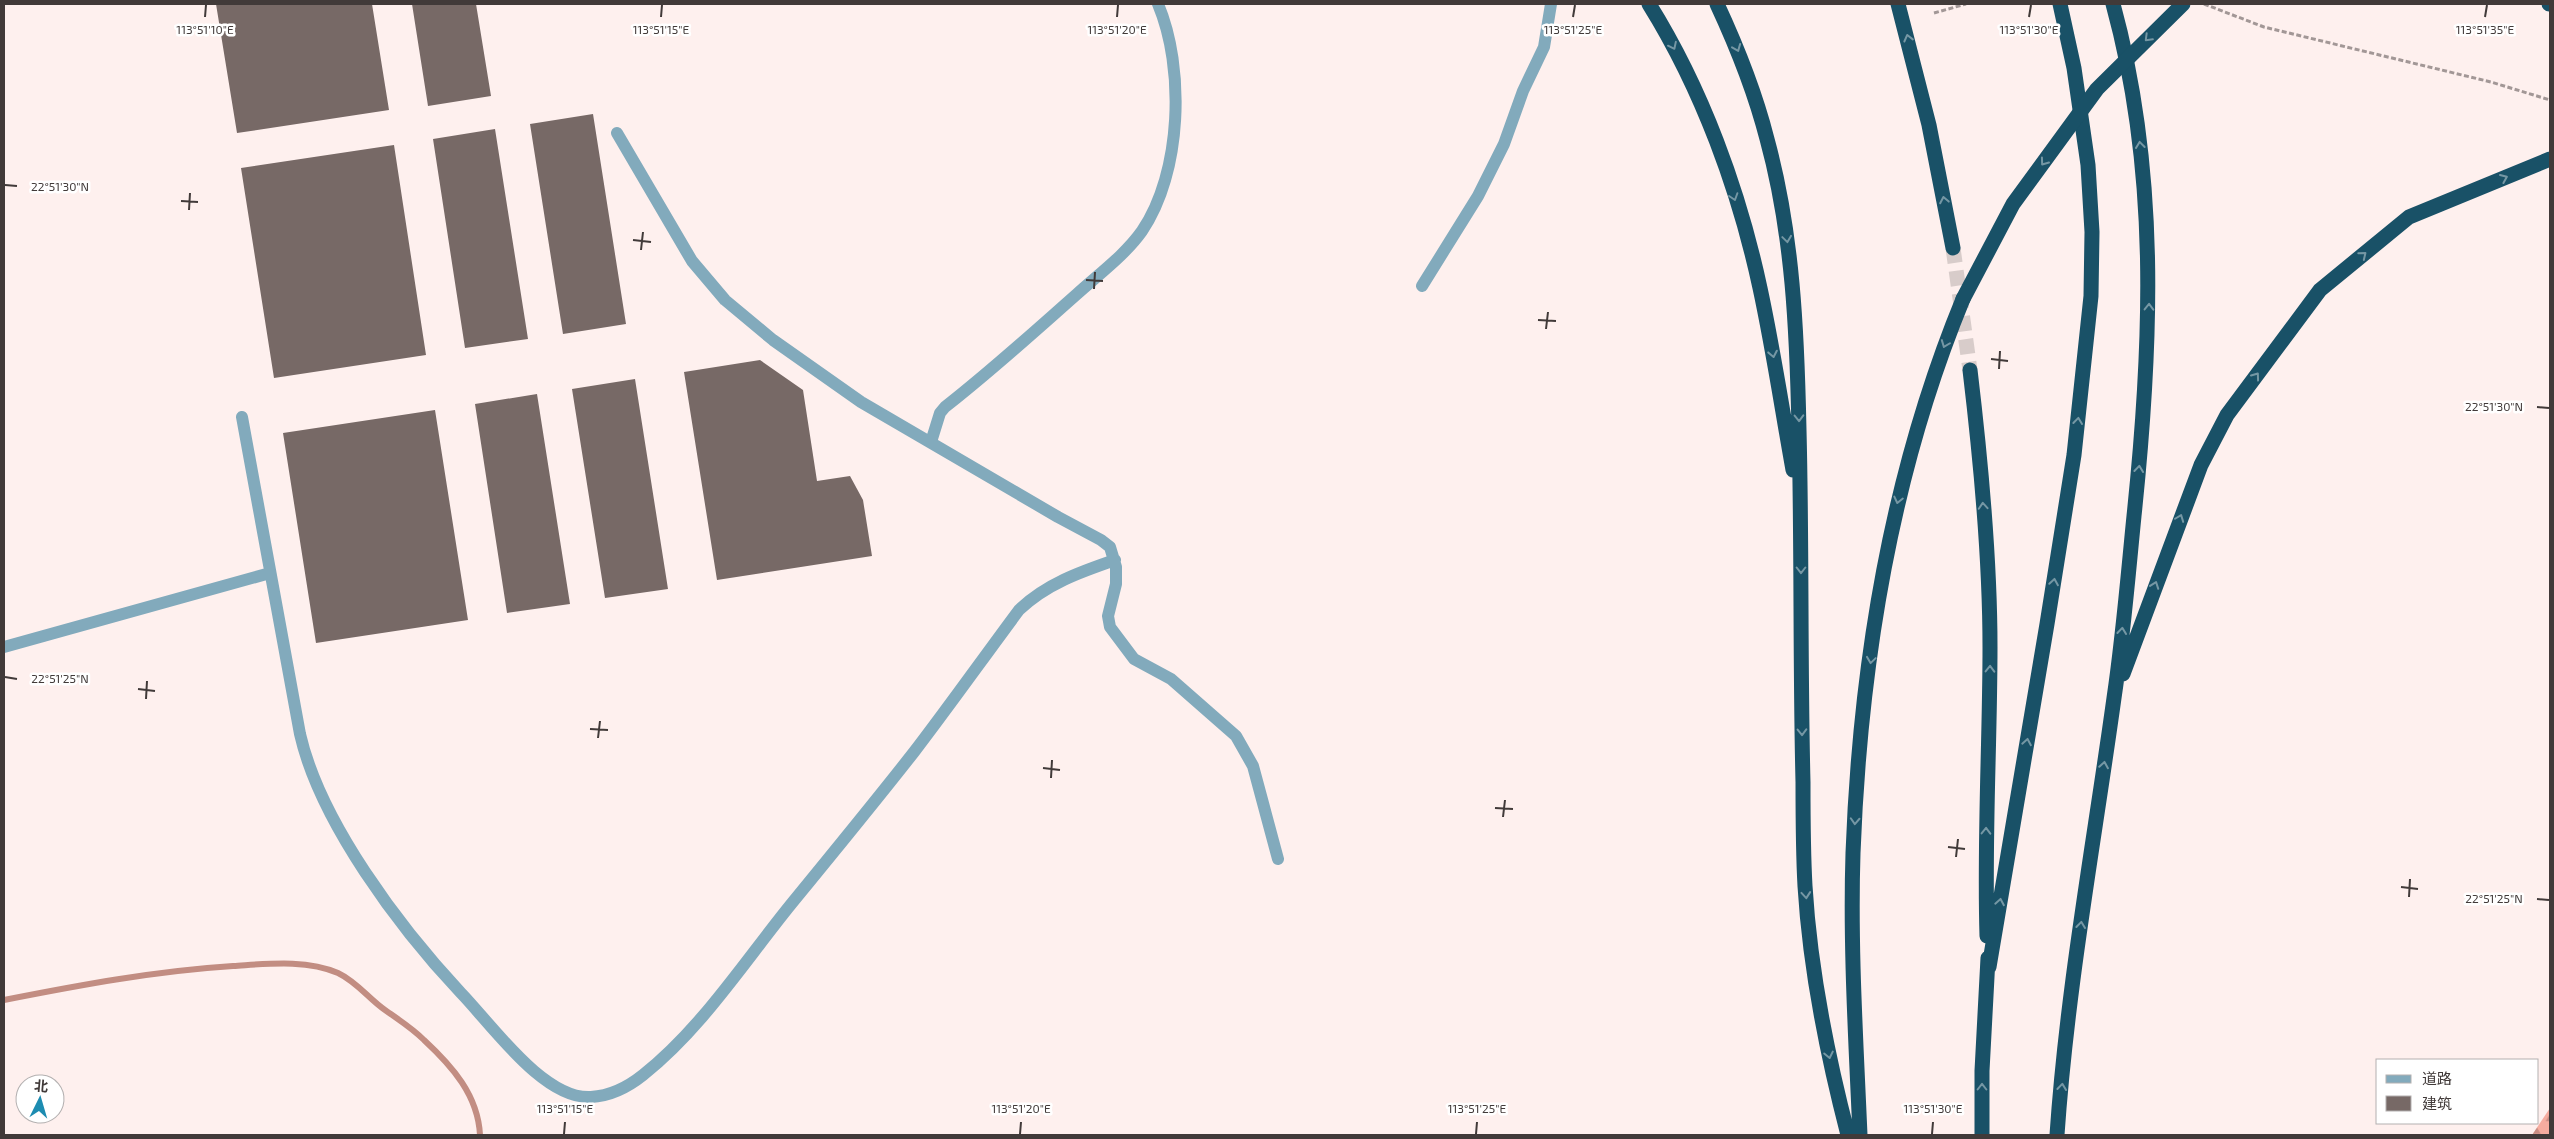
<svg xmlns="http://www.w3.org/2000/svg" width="2554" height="1139" font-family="'Exo 2','Noto Sans SC',sans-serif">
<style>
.forest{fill:url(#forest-firs)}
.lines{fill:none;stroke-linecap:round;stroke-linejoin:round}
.stream{stroke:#c28d82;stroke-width:6}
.building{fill:#776966}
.motorway-tunnel{stroke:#d8ccca;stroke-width:15;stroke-dasharray:15 8;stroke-linecap:butt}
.path{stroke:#a29796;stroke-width:3;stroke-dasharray:5 2.5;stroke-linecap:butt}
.minor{stroke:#82aabc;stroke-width:12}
.motorway{stroke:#195167;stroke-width:15}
.motorway-bridge{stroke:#195167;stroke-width:15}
.oneway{stroke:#7597a4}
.ticks{fill:none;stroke:#413a39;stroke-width:2}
.ticks-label{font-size:12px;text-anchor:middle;fill:#413a39;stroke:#fff;stroke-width:5;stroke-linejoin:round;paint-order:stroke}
</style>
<defs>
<pattern id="forest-firs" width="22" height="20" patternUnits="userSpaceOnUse" patternTransform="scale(1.25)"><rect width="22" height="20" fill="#f6ac9f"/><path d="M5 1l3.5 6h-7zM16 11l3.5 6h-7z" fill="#c98d83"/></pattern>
</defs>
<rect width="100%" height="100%" fill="#fef0ee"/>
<path class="forest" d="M 2550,1108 L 2550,1135 L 2532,1135 Z"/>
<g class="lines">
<path class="stream" d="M 4,1000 C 80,985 155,971 233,966 C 266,964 306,959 338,973 C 357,982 369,999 385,1010 C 399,1020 412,1028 424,1040 C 452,1066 478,1095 480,1135"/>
</g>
<path class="building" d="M 216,4 L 372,4 L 389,110 L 237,133 Z
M 412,4 L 476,4 L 491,96 L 428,106 Z
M 593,114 L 626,324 L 563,334 L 530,124 Z
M 495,129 L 528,339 L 465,348 L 433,139 Z
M 394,145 L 426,355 L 274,378 L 241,168 Z
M 760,360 L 803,390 L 817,481 L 850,476 L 863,500 L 872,556 L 717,580 L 684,372 Z
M 635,379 L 668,589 L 605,598 L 572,389 Z
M 537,394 L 570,604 L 507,613 L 475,404 Z
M 435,410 L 468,620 L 316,643 L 283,433 Z"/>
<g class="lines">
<path class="motorway-tunnel" d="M 1953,248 L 1970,370"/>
<path class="path" d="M 2204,4 L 2264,27 L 2491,82 L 2550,100
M 1934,13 L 1966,4"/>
<path class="minor" d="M 617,133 L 692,261 L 725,300 L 773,340 L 861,402 L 1058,517 L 1101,540 L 1110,547 L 1116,567 L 1116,584 L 1108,616 L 1110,627 L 1134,659 L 1171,679 L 1236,736 L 1253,766 L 1278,859
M 1422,286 L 1478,196 L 1504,144 L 1523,91 L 1544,47 L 1551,4
M 242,417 L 300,734 C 320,822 400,928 461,993 C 492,1025 544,1100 591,1097 C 610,1096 628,1087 643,1075 C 702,1028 744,962 792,903 C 833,853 874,803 914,752 C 950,705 984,657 1019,610 C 1046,584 1080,572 1115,560
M 931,442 L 940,413 L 945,407 C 990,372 1034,332 1077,294 C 1099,274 1125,255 1142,231 C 1182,172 1185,68 1158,4
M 4,647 L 270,573"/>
<path class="motorway" d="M 1649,4 C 1702,89 1739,190 1760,288 C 1773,348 1782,409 1793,470
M 1717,4 C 1737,47 1755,92 1767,139 C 1793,234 1797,332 1799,430 C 1802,547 1800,665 1803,782 C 1803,816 1803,851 1805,886 C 1810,970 1827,1054 1848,1135
M 1898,4 L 1929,125 L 1953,248
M 2549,4 L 2550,4
M 1970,370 C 1981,462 1990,555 1990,647 C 1990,743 1984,839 1987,936
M 2123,674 L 2201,465 L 2227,415 L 2320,290 L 2409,217 L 2550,159
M 1989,967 L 2047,624 L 2074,455 L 2091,296 L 2092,232 L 2088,165 L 2074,68 L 2060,4
M 1860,1135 C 1856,1041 1850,947 1853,853 C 1860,665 1891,474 1963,299
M 1982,1135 L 1982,1071 L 1988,958
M 2057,1135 C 2067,988 2094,843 2114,698 C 2123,638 2128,576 2134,516 C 2152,344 2159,172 2113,4"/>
<path class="motorway-bridge" d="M 1963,299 L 2013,204 L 2097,89 L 2183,4"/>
</g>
<defs><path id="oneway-chevron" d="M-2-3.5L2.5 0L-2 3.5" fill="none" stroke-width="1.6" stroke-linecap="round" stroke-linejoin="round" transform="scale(1.25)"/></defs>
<g class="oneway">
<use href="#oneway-chevron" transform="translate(1908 38) rotate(-104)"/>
<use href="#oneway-chevron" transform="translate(2148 38) rotate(135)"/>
<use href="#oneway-chevron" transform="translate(1673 46) rotate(64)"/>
<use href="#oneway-chevron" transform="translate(1737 48) rotate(68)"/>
<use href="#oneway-chevron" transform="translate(2140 145) rotate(-97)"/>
<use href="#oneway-chevron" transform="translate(2044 162) rotate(126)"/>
<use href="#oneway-chevron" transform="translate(2504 178) rotate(-23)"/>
<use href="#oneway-chevron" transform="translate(1734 197) rotate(72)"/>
<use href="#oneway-chevron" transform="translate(1944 200) rotate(-101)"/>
<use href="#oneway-chevron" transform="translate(1787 239) rotate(82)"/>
<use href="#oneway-chevron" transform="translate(2363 255) rotate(-39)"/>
<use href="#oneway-chevron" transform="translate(2149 307) rotate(-89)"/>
<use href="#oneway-chevron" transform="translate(1945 344) rotate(111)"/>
<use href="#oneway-chevron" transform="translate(1773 354) rotate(79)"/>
<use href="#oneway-chevron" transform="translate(2256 376) rotate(-54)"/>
<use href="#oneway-chevron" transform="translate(1799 418) rotate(89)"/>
<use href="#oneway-chevron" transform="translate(2078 421) rotate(-83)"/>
<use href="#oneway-chevron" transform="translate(2139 469) rotate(-84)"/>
<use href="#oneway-chevron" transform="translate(1898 500) rotate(103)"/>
<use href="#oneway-chevron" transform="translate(1983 506) rotate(-94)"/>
<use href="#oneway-chevron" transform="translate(2180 518) rotate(-69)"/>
<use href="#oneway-chevron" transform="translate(1801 570) rotate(90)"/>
<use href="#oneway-chevron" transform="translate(2054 582) rotate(-81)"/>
<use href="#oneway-chevron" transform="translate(2155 585) rotate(-70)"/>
<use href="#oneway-chevron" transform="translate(2122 631) rotate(-84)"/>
<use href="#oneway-chevron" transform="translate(1871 660) rotate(98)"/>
<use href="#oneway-chevron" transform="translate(1990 669) rotate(-89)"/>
<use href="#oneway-chevron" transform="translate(1802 732) rotate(89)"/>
<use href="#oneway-chevron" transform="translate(2027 742) rotate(-80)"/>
<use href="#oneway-chevron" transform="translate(2104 765) rotate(-81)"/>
<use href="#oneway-chevron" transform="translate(1855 821) rotate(93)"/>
<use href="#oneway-chevron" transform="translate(1986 831) rotate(-89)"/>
<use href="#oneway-chevron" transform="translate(1806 895) rotate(85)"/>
<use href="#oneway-chevron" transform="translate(2000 902) rotate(-80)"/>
<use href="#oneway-chevron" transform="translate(2081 925) rotate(-83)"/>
<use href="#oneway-chevron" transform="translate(1829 1055) rotate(78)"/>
<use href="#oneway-chevron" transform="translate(1982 1087) rotate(-90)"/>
<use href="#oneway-chevron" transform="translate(2062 1087) rotate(-84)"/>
</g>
<path class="ticks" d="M 205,17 L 206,5M 661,17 L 662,5M 1117,17 L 1118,5M 1573,17 L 1575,5M 2029,17 L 2031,5M 2485,17 L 2487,5M 5,185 L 17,186M 181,201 L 198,202M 189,210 L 190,193M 633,240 L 651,242M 641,250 L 643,232M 1086,280 L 1103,281M 1094,289 L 1095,272M 1538,320 L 1556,321M 1546,329 L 1548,312M 1991,359 L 2008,361M 1999,369 L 2000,351M 2537,407 L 2549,408M 5,677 L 17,679M 138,689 L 155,691M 146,699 L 147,681M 590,729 L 608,730M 598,738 L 600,721M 1043,768 L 1060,770M 1051,778 L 1052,760M 1495,808 L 1513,809M 1503,817 L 1505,800M 1948,847 L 1965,849M 1956,857 L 1958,839M 2401,887 L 2418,889M 2409,897 L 2410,879M 2537,899 L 2549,900M 564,1134 L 565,1122M 1020,1134 L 1021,1122M 1476,1134 L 1477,1122M 1932,1134 L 1933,1122"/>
<g class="ticks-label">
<text x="205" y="34">113°51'10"E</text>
<text x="661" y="34">113°51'15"E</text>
<text x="1117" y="34">113°51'20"E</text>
<text x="1573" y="34">113°51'25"E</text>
<text x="2029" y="34">113°51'30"E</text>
<text x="2485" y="34">113°51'35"E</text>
<text x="60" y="191">22°51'30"N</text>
<text x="2494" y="411">22°51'30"N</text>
<text x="60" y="683">22°51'25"N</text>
<text x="2494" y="903">22°51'25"N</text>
<text x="565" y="1113">113°51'15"E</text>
<text x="1021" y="1113">113°51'20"E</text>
<text x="1477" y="1113">113°51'25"E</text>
<text x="1933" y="1113">113°51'30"E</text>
</g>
<rect width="2554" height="1139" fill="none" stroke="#413a39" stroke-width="10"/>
<rect x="2376" y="1059" width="162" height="65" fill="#ffffff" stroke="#b3b0b0"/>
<rect x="2386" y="1075" width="25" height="8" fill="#82aabc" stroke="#b3b0b0"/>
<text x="2422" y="1084" font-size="15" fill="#413a39">道路</text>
<rect x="2386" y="1096" width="25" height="15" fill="#776966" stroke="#b3b0b0"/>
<text x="2422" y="1109" font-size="15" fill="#413a39">建筑</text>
<g transform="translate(40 1099) rotate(5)"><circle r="24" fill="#ffffff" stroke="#b3b0b0"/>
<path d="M0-4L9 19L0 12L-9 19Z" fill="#1d8cb1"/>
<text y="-8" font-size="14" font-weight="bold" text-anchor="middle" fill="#413a39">北</text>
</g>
</svg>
